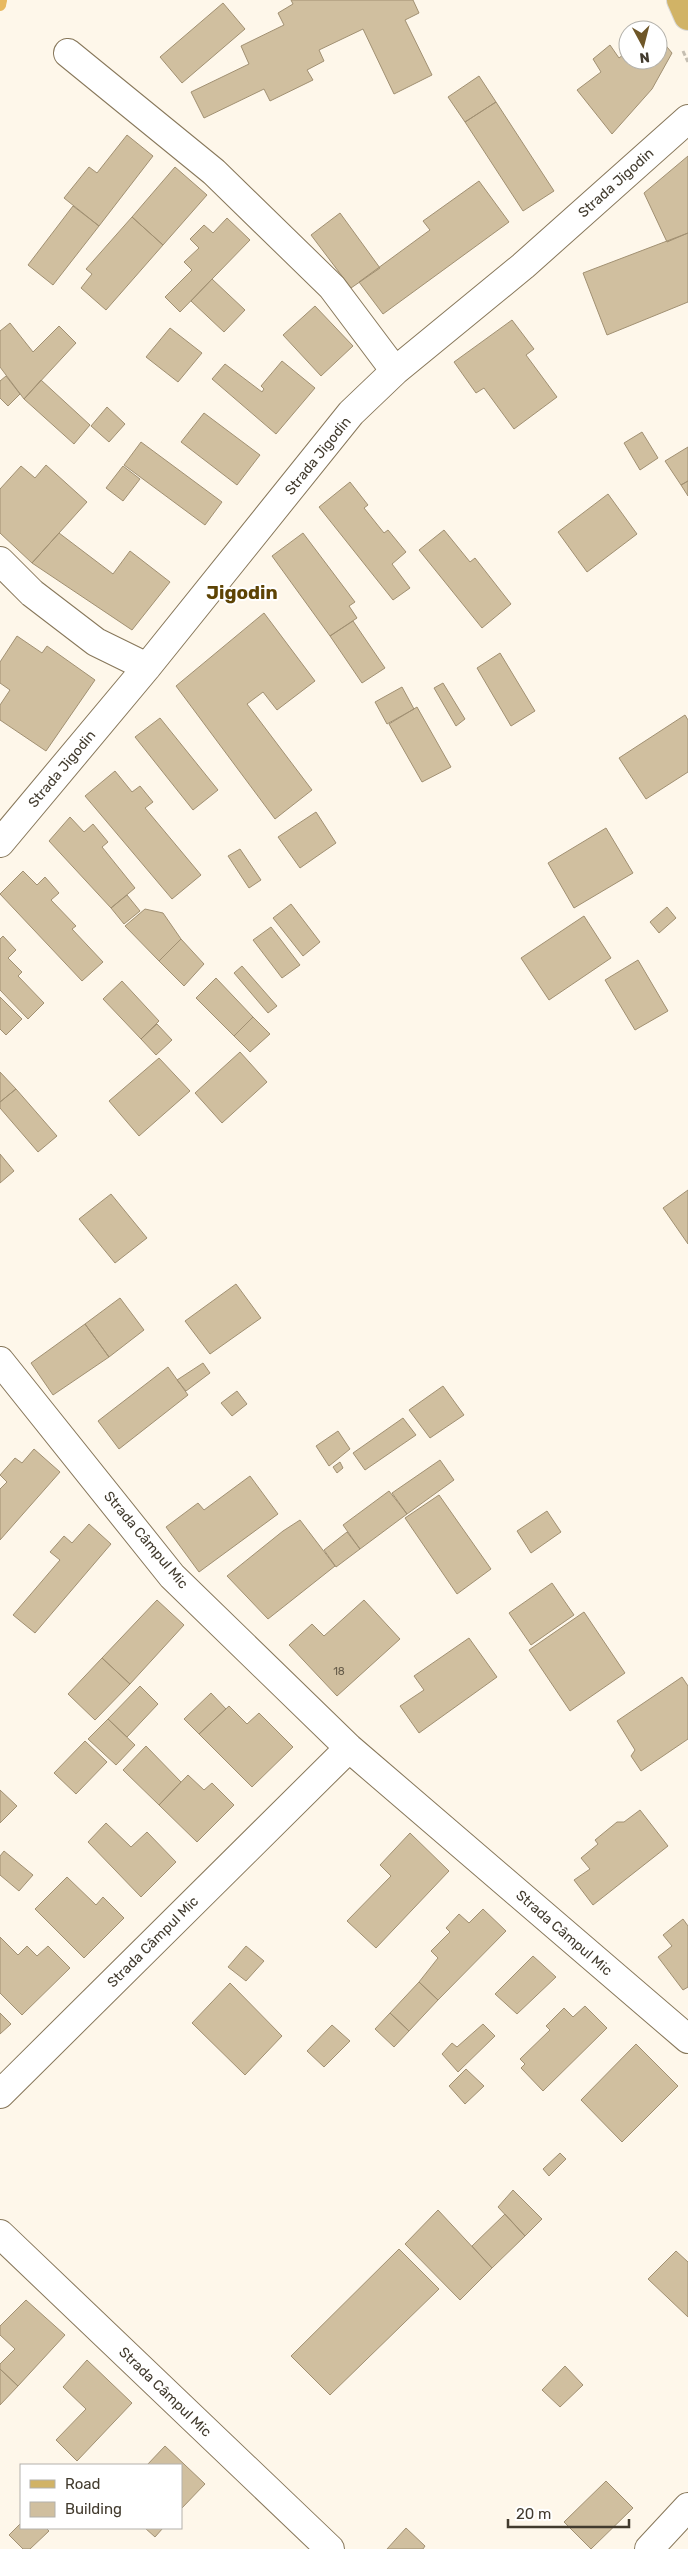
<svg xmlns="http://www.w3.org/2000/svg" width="688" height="2549" font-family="Rubik,sans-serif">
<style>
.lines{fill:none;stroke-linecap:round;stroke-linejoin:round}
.stream{stroke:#e8b960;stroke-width:12}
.building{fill:#d0bf9f;stroke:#a19072}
.minor-casing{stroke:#87775a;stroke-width:30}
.major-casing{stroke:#d9d8d5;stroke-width:30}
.path{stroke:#c5beb1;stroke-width:3;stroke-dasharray:5 2.5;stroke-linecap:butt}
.minor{stroke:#fff;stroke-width:28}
.major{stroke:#d1b366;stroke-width:28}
.labels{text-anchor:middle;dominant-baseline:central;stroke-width:4;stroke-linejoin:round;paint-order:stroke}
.number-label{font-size:11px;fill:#665c4a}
.street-label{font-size:14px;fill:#423b2e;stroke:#fff}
.district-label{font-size:19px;font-weight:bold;fill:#5d4304;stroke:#fff}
</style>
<rect width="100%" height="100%" fill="#fef7ea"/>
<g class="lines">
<path class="stream" d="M 0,5 L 1,0"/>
</g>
<path class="building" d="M 291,0 L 413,0 L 419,13 L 405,20 L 432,75 L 394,94 L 363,29 L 319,50 L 324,61 L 307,70 L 313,80 L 270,101 L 264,89 L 204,118 L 191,92 L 249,64 L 241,46 L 284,25 L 278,13 L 293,4 Z
M 223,3 L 245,29 L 182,83 L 160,57 Z
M 658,36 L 672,53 L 652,89 L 612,134 L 577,90 L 601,72 L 593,59 L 610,45 L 619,58 L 628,51 L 628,60 L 658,60 Z
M 479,76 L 496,102 L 465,122 L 448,97 Z
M 496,102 L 554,191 L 523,211 L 465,122 Z
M 127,135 L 153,156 L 99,226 L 64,198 L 89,167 L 97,173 Z
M 688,156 L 688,233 L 667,242 L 644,193 Z
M 175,167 L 207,195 L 163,245 L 132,217 Z
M 479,181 L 509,222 L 383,314 L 359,282 L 430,230 L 423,221 Z
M 73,206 L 99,226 L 53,285 L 28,265 Z
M 340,213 L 380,268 L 351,288 L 311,235 Z
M 132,217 L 163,245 L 106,310 L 81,288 L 92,274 L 86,269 Z
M 227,218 L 250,240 L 180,312 L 165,297 L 192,270 L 184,262 L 199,248 L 190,239 L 204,225 L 213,233 Z
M 688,233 L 688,302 L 607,335 L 583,273 Z
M 212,279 L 245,310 L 224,332 L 191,301 Z
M 315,306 L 353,346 L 321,376 L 283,335 Z
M 512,320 L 534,349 L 526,355 L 557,397 L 514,429 L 484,388 L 476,393 L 454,362 Z
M 10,323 L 33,352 L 59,326 L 76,343 L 24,399 L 0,367 L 0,331 Z
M 170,328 L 202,353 L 178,382 L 146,357 Z
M 282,361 L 315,388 L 276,434 L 212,379 L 225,364 L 262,392 L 264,389 L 261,386 Z
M 6,376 L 20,394 L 8,406 L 0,398 L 0,381 Z
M 41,380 L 90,425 L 74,444 L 24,399 Z
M 107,407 L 125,424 L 109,442 L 91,426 Z
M 204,413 L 260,455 L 237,485 L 181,442 Z
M 642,432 L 658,458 L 640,470 L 624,443 Z
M 141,442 L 222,502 L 205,525 L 124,465 Z
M 688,447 L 688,481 L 681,485 L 665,461 Z
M 46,465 L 87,502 L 32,563 L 0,533 L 0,489 L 21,466 L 35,478 Z
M 123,466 L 140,479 L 123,501 L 106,488 Z
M 688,481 L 688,496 L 681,485 Z
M 350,482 L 368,505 L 364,508 L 384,533 L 388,530 L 406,552 L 392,564 L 410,588 L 393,600 L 319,507 Z
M 608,494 L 637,534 L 587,572 L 558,532 Z
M 444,530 L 470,562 L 475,558 L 511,604 L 482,628 L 419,550 Z
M 59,533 L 113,574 L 130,551 L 170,582 L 132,630 L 32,563 Z
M 303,533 L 355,602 L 349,606 L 357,618 L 330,636 L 272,556 Z
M 264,613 L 315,681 L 277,710 L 263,692 L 247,704 L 312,790 L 275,819 L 176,686 Z
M 353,621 L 385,668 L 362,683 L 330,636 Z
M 17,636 L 42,653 L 47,646 L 95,680 L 46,751 L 0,720 L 0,705 L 10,690 L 0,683 L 0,662 Z
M 500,653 L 535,711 L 511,726 L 477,668 Z
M 443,683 L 465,719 L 456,726 L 434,688 Z
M 402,687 L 414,709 L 387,724 L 375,702 Z
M 417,707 L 451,767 L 422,782 L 389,724 Z
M 685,715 L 688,720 L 688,772 L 646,799 L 619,758 Z
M 160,718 L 218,790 L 193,810 L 135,737 Z
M 115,771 L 132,792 L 140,786 L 153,802 L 145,808 L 201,875 L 172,899 L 85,796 Z
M 316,812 L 336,843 L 300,868 L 278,837 Z
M 70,817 L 84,832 L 93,824 L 108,842 L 102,847 L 135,888 L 111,908 L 49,841 Z
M 606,828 L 633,873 L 574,908 L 548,863 Z
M 240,849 L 261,880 L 249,888 L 228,856 Z
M 23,871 L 37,885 L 45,877 L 59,893 L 51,900 L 76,926 L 72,929 L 103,962 L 82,981 L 0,894 Z
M 127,895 L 140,911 L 124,924 L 111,908 Z
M 291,904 L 320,942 L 303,956 L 273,918 Z
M 667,907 L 676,918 L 659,933 L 650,922 Z
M 145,909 L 163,913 L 181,939 L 159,961 L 125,926 Z
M 584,916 L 611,958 L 549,1000 L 521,958 Z
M 271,927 L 300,965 L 282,978 L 253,940 Z
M 3,936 L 16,950 L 8,958 L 22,972 L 18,976 L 44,1003 L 28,1019 L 0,990 L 0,939 Z
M 181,939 L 204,964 L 184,986 L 159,961 Z
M 638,960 L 668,1011 L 635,1030 L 605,980 Z
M 242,966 L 277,1006 L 268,1013 L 234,973 Z
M 216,978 L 253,1017 L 234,1036 L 196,998 Z
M 122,981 L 159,1021 L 141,1039 L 103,999 Z
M 0,997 L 22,1019 L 6,1035 L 0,1029 Z
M 253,1017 L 270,1034 L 250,1052 L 234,1036 Z
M 157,1024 L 172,1040 L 156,1055 L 141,1039 Z
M 240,1052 L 267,1082 L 222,1123 L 195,1093 Z
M 159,1058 L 190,1091 L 139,1136 L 109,1101 Z
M 0,1072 L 16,1089 L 0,1102 Z
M 16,1089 L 57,1136 L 38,1152 L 0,1108 L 0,1102 Z
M 0,1154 L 14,1171 L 0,1183 Z
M 688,1190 L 688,1244 L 663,1208 Z
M 111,1194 L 147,1238 L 115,1263 L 79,1219 Z
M 236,1284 L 261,1318 L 210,1354 L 185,1321 Z
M 120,1298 L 144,1330 L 109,1357 L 85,1324 Z
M 85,1324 L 109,1357 L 53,1395 L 31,1363 Z
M 203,1363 L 210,1373 L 186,1391 L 177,1380 Z
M 168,1367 L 188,1395 L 119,1449 L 98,1421 Z
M 443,1386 L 464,1415 L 430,1438 L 409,1410 Z
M 237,1391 L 247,1404 L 232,1416 L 221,1403 Z
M 403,1418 L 416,1435 L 365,1470 L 353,1453 Z
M 338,1431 L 350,1449 L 329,1466 L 316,1446 Z
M 34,1449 L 60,1472 L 0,1540 L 0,1489 L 7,1482 L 0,1475 L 15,1458 L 22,1463 Z
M 440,1460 L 454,1480 L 407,1514 L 392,1493 Z
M 340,1462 L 343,1468 L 337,1473 L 333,1467 Z
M 250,1476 L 278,1514 L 199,1572 L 166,1527 L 198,1503 L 204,1510 Z
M 389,1491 L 407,1514 L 360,1549 L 343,1525 Z
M 439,1495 L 491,1569 L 457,1594 L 405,1518 Z
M 547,1511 L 561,1532 L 531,1553 L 517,1531 Z
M 300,1520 L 335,1566 L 268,1619 L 227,1576 L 283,1531 Z
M 89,1524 L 111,1544 L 35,1633 L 13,1615 L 60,1560 L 50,1552 L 64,1536 L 72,1543 Z
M 347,1532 L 360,1549 L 336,1567 L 324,1550 Z
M 552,1583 L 574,1615 L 531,1645 L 509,1613 Z
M 157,1600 L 184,1625 L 130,1684 L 102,1658 Z
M 364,1600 L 400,1639 L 337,1696 L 289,1645 L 312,1624 L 324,1636 Z
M 584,1612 L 625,1673 L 570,1711 L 529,1650 Z
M 469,1638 L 497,1677 L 419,1733 L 400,1706 L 424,1690 L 414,1676 Z
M 102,1658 L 130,1684 L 95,1720 L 68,1694 Z
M 682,1677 L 688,1686 L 688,1739 L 641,1771 L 631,1756 L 635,1750 L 617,1721 Z
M 140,1686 L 158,1704 L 127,1737 L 108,1719 Z
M 211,1693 L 226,1709 L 199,1734 L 184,1719 Z
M 229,1706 L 247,1724 L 259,1713 L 293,1747 L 252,1787 L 199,1734 Z
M 108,1719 L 135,1745 L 116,1765 L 88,1739 Z
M 85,1741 L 107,1762 L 76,1794 L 54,1773 Z
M 146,1746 L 181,1782 L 159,1805 L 123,1770 Z
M 188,1775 L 204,1790 L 212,1783 L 234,1805 L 197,1842 L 159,1805 Z
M 0,1790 L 17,1806 L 0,1823 Z
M 640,1810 L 668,1846 L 593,1905 L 574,1880 L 590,1869 L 581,1858 L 598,1844 L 595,1840 L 617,1822 L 624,1822 Z
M 106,1823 L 131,1847 L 147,1832 L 176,1862 L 141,1897 L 88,1842 Z
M 410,1833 L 449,1871 L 376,1948 L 347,1921 L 391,1876 L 380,1865 Z
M 4,1851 L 33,1875 L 19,1891 L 0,1875 L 0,1856 Z
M 67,1877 L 96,1905 L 103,1897 L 124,1918 L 84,1958 L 35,1909 Z
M 483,1909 L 506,1931 L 438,2000 L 419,1982 L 438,1958 L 431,1951 L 450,1932 L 446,1928 L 459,1914 L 469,1923 Z
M 683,1919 L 688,1926 L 688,1987 L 683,1990 L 658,1957 L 672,1946 L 663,1935 Z
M 0,1937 L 18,1955 L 27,1946 L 37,1956 L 48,1946 L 70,1968 L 22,2015 L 0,1993 Z
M 246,1946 L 264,1961 L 246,1981 L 228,1967 Z
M 533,1956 L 556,1977 L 517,2014 L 495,1994 Z
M 419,1982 L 438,2000 L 409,2031 L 390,2013 Z
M 230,1983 L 282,2036 L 245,2075 L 192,2023 Z
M 585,2006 L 607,2028 L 543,2091 L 521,2068 L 525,2064 L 520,2059 L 550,2030 L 546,2026 L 564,2008 L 573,2017 Z
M 0,2013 L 11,2024 L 0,2034 Z
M 390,2013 L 409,2031 L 394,2047 L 375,2029 Z
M 483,2024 L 495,2036 L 458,2072 L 442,2054 L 452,2043 L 457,2047 Z
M 332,2025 L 350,2041 L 324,2067 L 307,2051 Z
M 636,2044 L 678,2086 L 622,2142 L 581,2100 Z
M 466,2069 L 484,2086 L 465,2104 L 449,2086 Z
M 560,2153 L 566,2159 L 549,2176 L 543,2169 Z
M 513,2190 L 542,2219 L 525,2236 L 498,2207 Z
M 438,2210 L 492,2268 L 460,2300 L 405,2244 Z
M 505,2214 L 525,2236 L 492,2268 L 472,2246 Z
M 399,2249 L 439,2289 L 330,2395 L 291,2356 Z
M 676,2251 L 688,2262 L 688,2317 L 648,2279 Z
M 26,2300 L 65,2335 L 18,2386 L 0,2369 L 0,2364 L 15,2349 L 0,2335 L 0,2326 Z
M 87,2360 L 132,2403 L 77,2461 L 56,2440 L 86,2409 L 63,2387 Z
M 565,2366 L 583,2385 L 560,2407 L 542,2390 Z
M 0,2369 L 18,2386 L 0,2405 Z
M 165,2446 L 205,2484 L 181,2509 L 181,2465 L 147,2465 Z
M 606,2481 L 633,2508 L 591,2549 L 564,2522 Z
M 21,2523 L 21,2528 L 46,2528 L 49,2531 L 30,2549 L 23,2549 L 9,2535 Z
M 145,2528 L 163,2528 L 155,2537 Z
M 406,2528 L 425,2546 L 423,2549 L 387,2549 Z"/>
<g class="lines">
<defs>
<path id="minor" d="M 68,53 L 214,172 L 332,287 L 395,371
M 0,561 L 32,593 L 96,642 L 147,667
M 0,843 L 147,667 L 351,413 L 395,371 L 523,266 L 688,119
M 0,1361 L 172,1576 L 349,1748 L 688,2039
M 0,2094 L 349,1748
M 0,2234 L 330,2549
M 649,2549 L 688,2507"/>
<path id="major" d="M 681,0 L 688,16"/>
</defs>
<use href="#minor" class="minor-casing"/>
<use href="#major" class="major-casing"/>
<path class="path" d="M 683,51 L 688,62"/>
<use href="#minor" class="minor"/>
<use href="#major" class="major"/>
</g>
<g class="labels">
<g class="number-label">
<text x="339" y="1671">18</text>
</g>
<g class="street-label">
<text transform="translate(616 183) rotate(-42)">Strada Jigodin</text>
<text transform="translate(318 456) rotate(-51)">Strada Jigodin</text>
<text transform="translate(62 769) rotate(-50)">Strada Jigodin</text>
<text transform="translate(146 1540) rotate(50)">Strada Câmpul Mic</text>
<text transform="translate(564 1933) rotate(41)">Strada Câmpul Mic</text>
<text transform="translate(153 1942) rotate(-45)">Strada Câmpul Mic</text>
<text transform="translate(165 2392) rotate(44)">Strada Câmpul Mic</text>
</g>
<g class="district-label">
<text x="242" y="592">Jigodin</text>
</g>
</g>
<rect x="20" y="2464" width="162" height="65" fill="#ffffff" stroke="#b3b1ab"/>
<rect x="30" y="2480" width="25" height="8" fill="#d1b366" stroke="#b3b1ab"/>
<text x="65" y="2489" font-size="15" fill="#423b2e">Road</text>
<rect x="30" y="2502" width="25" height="15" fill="#d0bf9f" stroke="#b3b1ab"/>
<text x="65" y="2514" font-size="15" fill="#423b2e">Building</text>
<g transform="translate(643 45) rotate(173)"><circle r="24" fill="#ffffff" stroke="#b3b1ab"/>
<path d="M0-4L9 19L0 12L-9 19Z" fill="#6f5728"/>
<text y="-8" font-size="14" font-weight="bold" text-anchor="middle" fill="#423b2e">N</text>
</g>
<path d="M508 2519v8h121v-8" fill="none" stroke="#423b2e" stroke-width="2.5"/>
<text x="516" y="2519" font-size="15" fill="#423b2e" stroke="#ffffff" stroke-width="4" paint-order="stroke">20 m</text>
</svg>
